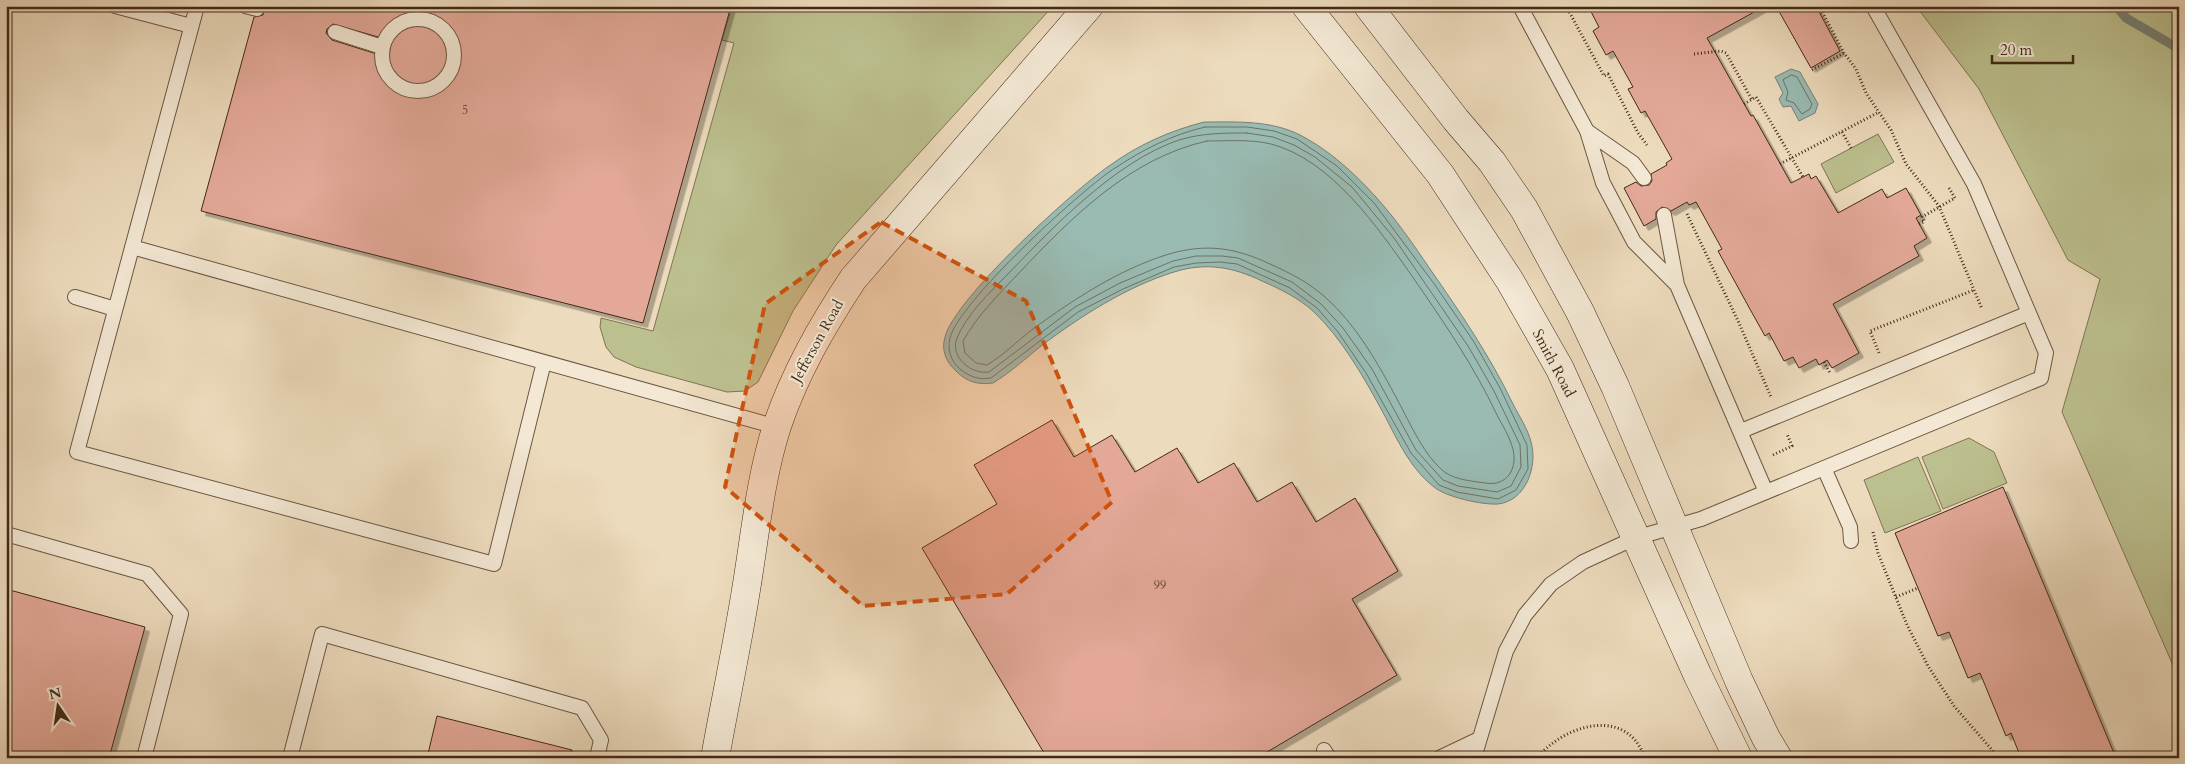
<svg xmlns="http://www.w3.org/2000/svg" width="2185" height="764" font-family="Cardo,serif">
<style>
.green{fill:#bcbf8e;stroke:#7f7453}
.water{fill:#99bbb3;stroke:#768175}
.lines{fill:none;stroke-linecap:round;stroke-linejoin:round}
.shore{stroke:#6e7266;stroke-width:1}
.stream{stroke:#768175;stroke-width:9}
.building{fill:#e3a898;stroke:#422918;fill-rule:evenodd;filter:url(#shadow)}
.lane-casing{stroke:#6d5641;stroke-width:16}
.secondary-casing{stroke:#422918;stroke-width:29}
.path{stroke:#422918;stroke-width:3;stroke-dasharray:1 2.5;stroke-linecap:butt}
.lane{stroke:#f3e8d4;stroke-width:14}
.secondary{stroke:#f3e8d4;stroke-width:28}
.marked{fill:#cf520e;fill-opacity:0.2;stroke:#cf520e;stroke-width:4;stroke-dasharray:10 6;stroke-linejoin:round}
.labels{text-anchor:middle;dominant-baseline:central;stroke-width:4;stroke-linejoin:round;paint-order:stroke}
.number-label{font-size:12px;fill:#6a4938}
.street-label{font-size:15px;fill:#422918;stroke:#f3e8d4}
</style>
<defs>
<filter id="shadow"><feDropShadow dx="4.5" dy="4.5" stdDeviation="0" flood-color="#0004"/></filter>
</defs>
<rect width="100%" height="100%" fill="#eddbbd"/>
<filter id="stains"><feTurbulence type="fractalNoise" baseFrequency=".004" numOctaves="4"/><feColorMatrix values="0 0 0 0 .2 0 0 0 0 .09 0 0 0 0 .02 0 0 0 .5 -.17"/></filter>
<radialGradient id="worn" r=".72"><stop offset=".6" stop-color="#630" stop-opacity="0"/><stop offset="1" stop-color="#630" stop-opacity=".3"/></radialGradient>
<path class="green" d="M 732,6 L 1053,6 L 836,245 L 793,311 L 758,382 L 745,391 L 727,392 L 636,367 L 614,357 L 606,347 L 600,327 L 601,318 L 653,331 L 734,43 L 722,40 Z
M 1916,6 L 2179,6 L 2179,679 L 2062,412 L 2100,279 L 2068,260 L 1979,89 Z
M 1878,134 L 1894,162 L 1836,193 L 1821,164 Z
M 1969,438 L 1994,452 L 2007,483 L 1943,509 L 1922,457 Z
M 1918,457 L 1941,511 L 1885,533 L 1864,480 Z"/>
<path class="water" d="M 1791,69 L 1800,72 L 1818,104 L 1815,113 L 1799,121 L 1791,106 L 1783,107 L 1779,99 L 1783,93 L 1775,77 Z
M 1204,122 C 1237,122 1270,120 1300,135 C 1329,150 1353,172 1375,196 C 1396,219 1413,244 1430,269 C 1460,312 1490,356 1513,404 C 1519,416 1528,429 1531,442 C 1538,466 1526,501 1498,504 C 1482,505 1446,497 1434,487 C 1408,467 1395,434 1380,407 C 1362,374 1341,338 1314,312 C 1299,298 1280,289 1262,281 C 1233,267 1206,262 1174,272 C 1126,287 1081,316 1041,346 C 1025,359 1011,372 993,383 C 978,385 967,382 956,371 C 946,362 941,350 945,337 C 954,299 1074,190 1109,166 C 1138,145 1169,131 1204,122 Z"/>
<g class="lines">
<path class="shore" d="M 1792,75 L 1797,77 L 1812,104 L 1810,109 L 1802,114 L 1794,103 L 1786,100 L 1788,92 L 1783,80 Z
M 1205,127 L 1247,127 L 1274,131 L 1297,139 L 1337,166 L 1374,203 L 1435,285 L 1474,342 L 1500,388 L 1527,445 L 1528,469 L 1516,490 L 1498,499 L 1457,492 L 1439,485 L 1411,453 L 1366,373 L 1338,332 L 1317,308 L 1290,288 L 1237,264 L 1220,262 L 1196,263 L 1174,267 L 1123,289 L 1078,312 L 991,378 C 979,380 970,377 960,369 C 951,361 947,350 950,338 C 959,302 1078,193 1112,170 C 1142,150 1171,135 1205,127 Z
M 1247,133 L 1273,137 L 1294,145 L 1315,157 L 1352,187 L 1394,238 L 1468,346 L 1494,391 L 1520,445 L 1521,467 L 1511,486 L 1497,492 L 1458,486 L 1443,480 L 1416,450 L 1372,369 L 1343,328 L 1321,304 L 1292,282 L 1238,258 L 1222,256 L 1196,256 L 1173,261 L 1120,283 L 1075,307 L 989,372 C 972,375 949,357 957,338 C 967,314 989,293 1007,275 C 1052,228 1116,161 1179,140 C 1202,133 1224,133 1247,133 Z
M 1207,141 C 1228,141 1250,139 1271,144 C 1332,160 1378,228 1412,276 C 1443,321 1474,366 1497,415 C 1502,425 1509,435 1512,446 C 1519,467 1508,487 1485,483 C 1472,481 1457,480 1446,473 C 1425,458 1410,423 1398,401 C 1379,365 1356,324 1325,297 C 1308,282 1290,273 1270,264 C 1236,248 1207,243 1169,254 C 1120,269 1074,299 1033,329 C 1017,341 1004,355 987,365 L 976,363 L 965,353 L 963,341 C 977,316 999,294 1019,273 C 1071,218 1130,158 1207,141 Z"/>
<path class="stream" d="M 2116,6 L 2126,18 L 2176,47 L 2179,45"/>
</g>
<path class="building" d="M 265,6 L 731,6 L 643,323 L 201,211 L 254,17 L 263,15 ZM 333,24 L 385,39 L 390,45 L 390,50 L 384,55 L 380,55 L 332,40 L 326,33 L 327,29 Z
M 1588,6 L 1765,6 L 1707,38 L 1751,116 L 1753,115 L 1791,183 L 1809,174 L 1811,179 L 1816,176 L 1838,213 L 1882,189 L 1887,198 L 1906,188 L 1921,215 L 1916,218 L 1927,238 L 1914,246 L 1919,256 L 1833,304 L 1859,353 L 1832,368 L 1827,360 L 1819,365 L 1816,359 L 1799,368 L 1793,357 L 1784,361 L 1769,333 L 1765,336 L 1751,311 L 1718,251 L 1722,249 L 1696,202 L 1689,205 L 1687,202 L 1671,211 L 1662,207 L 1656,212 L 1656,219 L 1644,226 L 1624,188 L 1636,182 L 1641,186 L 1649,185 L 1652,181 L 1651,174 L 1667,165 L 1666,163 L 1672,159 L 1645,111 L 1641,113 L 1628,89 L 1633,87 L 1613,51 L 1606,55 L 1593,31 L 1599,27 Z
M 1776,6 L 1816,6 L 1840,51 L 1811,68 Z
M 1052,420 L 1074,457 L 1112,435 L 1135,472 L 1177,448 L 1198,483 L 1234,463 L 1257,502 L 1292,482 L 1316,522 L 1355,498 L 1398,571 L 1352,599 L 1397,675 L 1257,758 L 1047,758 L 922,548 L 997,504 L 974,465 Z
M 2003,487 L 2047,592 L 2116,758 L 2021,758 L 2011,733 L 2006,736 L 1980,673 L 1968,678 L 1949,632 L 1938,636 L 1895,533 Z
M 6,589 L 145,627 L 109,758 L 6,758 Z
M 437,716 L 572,750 L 571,758 L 427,758 Z"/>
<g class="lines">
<defs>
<path id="lane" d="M 115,6 L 191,26
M 197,6 L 77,452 L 494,564 L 544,362
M 245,6 L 257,9
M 1520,6 L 1587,131 L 1603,183 L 1634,242 L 1677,285
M382 55a36 36 0 1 1 72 0a36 36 0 1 1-72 0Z
M 335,32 L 382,47
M 1587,131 L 1633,163 L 1644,178
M 1664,215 L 1677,285 L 1766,492
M 132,247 L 777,427
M 75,297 L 115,309
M 1741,431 L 2029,313
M 1824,468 L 1850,527 L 1851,541
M 6,534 L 147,574 L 181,614 L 144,758
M 1324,750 L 1329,758
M 290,758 L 322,634 L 582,708 L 601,740 L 597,758
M 1439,758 L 1479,739
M 1474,758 L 1506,651 L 1525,615 L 1551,584 L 1583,562 L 1635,538 L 1701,519 L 2041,378 L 2046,353 L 1974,184 L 1873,6"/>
<path id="secondary" d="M 1306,6 L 1440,174 L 1510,281 L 1560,369 L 1698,676 L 1738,758
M 1368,6 L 1456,120 L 1492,162 L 1524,209 L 1580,312 L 1615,386 L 1739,681 L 1766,738 L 1778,758
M 715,758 C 725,702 737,646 746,590 C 755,536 760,479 777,426 C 795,373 822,326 853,279 L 1089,6"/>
</defs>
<use href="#lane" class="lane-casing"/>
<use href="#secondary" class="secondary-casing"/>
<path class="path" d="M 1566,6 L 1604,76 L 1608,74 L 1638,133 L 1647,145
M 1819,6 L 1844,53 L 1856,69 L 1866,93 L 1891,130 L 1906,164 L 1939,206 L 1982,309
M 1694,54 L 1721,51 L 1726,53 L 1752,100
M 1812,70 L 1844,53
M 1744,104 L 1756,97 L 1803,177
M 1842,132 L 1851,148
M 1780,164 L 1879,112
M 1687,214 L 1739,323 L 1771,397
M 1919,224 L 1924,222 L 1922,217 L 1955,198 L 1949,188
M 1879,353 L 1870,331 L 1974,290
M 1824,362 L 1830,373
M 1773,455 L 1792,446 L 1787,434
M 1873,532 L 1878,553 L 1907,625 L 1928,666 L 1954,706 L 1999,758
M 1896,597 L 1918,588
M 1537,758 C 1565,724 1627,706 1645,758"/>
<use href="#lane" class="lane"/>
<use href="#secondary" class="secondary"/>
</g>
<path class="marked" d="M 881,222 L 1026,301 L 1112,502 L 1007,594 L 863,606 L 725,487 L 765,304 Z"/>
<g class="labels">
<g class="number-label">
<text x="465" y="110">5</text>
<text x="1160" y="585">99</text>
</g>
<g class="street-label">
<text transform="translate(817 341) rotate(-61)">Jefferson Road</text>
<text transform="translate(1554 363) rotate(62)">Smith Road</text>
</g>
</g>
<rect width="2185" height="764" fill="none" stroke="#eddbbd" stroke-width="25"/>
<rect x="8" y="8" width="2170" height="749" fill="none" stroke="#422918" stroke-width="2.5"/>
<rect x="12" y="12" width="2160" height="739" fill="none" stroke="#422918"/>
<g transform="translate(58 706) rotate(347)" stroke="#f3e8d4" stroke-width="4" paint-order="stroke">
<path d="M0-4L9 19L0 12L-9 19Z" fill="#422918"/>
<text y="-8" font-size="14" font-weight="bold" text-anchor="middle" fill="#422918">N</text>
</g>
<path d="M1992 55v8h81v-8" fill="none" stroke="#422918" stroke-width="2.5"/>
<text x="2000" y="55" font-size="15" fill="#422918" stroke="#f3e8d4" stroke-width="4" paint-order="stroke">20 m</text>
<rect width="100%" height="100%" filter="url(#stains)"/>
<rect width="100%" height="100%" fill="url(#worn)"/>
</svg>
